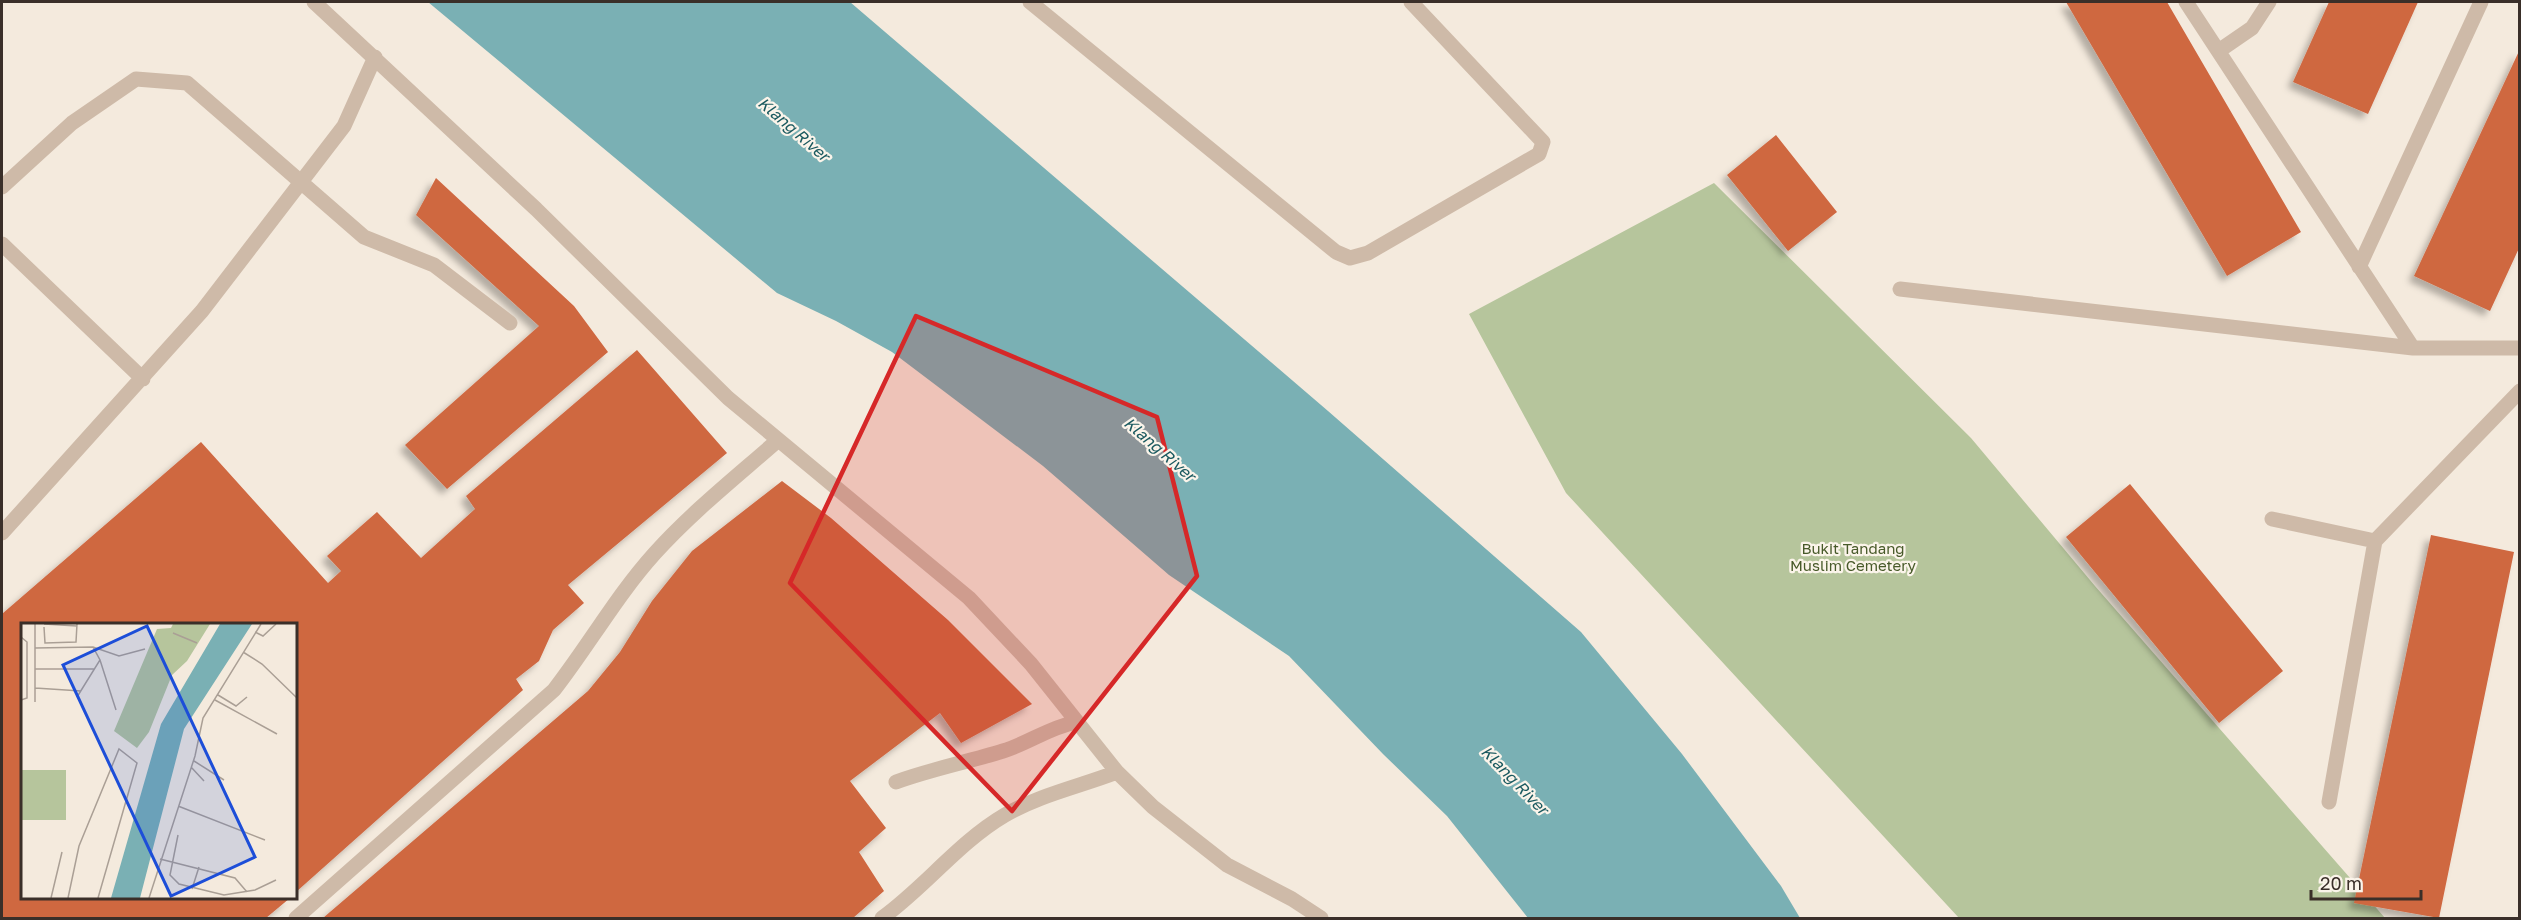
<svg xmlns="http://www.w3.org/2000/svg" width="2521" height="920" font-family="'Golos Text',sans-serif">
<style>
.green{fill:#b6c59c}
.water{fill:#7ab0b4}
.building{fill:#cf6741;filter:url(#shadow)}
.lines{fill:none;stroke-linecap:round;stroke-linejoin:round}
.minor{stroke:#cebaa8;stroke-width:15}
.marked{fill:#d62828;fill-opacity:0.2;stroke:#d62828;stroke-width:4.5;stroke-linejoin:round}
.labels{text-anchor:middle;dominant-baseline:central;stroke-width:4.5;stroke-linejoin:round;paint-order:stroke}
.park-label{font-size:15px;fill:#485a2a;stroke:#fbf4ea}
.water-label{font-size:16px;font-style:italic;fill:#1a595f;stroke:#fbf4ea}
.inset-road{fill:none;stroke:#aa9f95;stroke-width:1.5}
.view{fill:#1d4ed8;fill-opacity:0.15;stroke:#1d4ed8;stroke-width:3}
.inset-edge{fill:none;stroke:#3a2f29;stroke-width:3}
</style>
<defs>
<filter id="shadow"><feDropShadow dx="-5.5" dy="5.5" stdDeviation="3" flood-color="#0004"/></filter>
</defs>
<rect width="100%" height="100%" fill="#f4eadd"/>
<path class="green" d="M 1714,183 L 1971,438 L 2095,586 L 2385,918 L 1959,918 L 1566,493 L 1469,314 Z"/>
<path class="water" d="M 428,2 L 850,2 L 1328,411 L 1581,632 L 1682,754 L 1781,886 L 1800,918 L 1528,918 L 1447,816 L 1383,754 L 1289,656 L 1169,575 L 1043,466 L 892,352 L 836,321 L 777,293 Z"/>
<path class="building" d="M 2066,2 L 2167,2 L 2301,232 L 2227,276 Z
M 2329,2 L 2418,2 L 2368,114 L 2293,82 Z
M 2520,49 L 2520,246 L 2490,311 L 2414,276 Z
M 1776,135 L 1837,212 L 1788,251 L 1727,175 Z
M 436,178 L 574,306 L 608,352 L 447,489 L 405,445 L 539,326 L 416,215 Z
M 637,350 L 727,453 L 568,585 L 584,603 L 553,630 L 539,661 L 516,679 L 523,690 L 296,892 L 296,624 L 22,624 L 22,898 L 290,898 L 266,918 L 2,918 L 2,614 L 201,442 L 328,583 L 341,571 L 327,556 L 377,512 L 421,558 L 475,509 L 466,496 Z
M 782,481 L 831,518 L 948,620 L 1032,704 L 961,743 L 940,713 L 850,781 L 886,828 L 859,852 L 884,891 L 853,918 L 323,918 L 588,691 L 620,652 L 652,601 L 692,551 Z
M 2130,484 L 2283,671 L 2219,723 L 2066,537 Z
M 2431,535 L 2514,552 L 2439,918 L 2354,903 Z"/>
<g class="lines">
<path class="minor" d="M 314,2 L 536,209 L 728,398 L 969,598 L 1031,664 L 1117,772 L 1153,807 L 1227,865 L 1292,899 L 1321,918
M 1030,2 L 1336,252 L 1350,258 L 1368,253 L 1539,154 L 1543,142 L 1411,2
M 2186,2 L 2413,348 L 2520,348
M 2220,50 L 2252,28 L 2269,2
M 2,187 L 72,123 L 136,79 L 187,83 L 364,237 L 434,265 L 510,323
M 2,244 L 143,379
M 2359,267 L 2481,2
M 1900,289 L 2413,348
M 2272,519 L 2375,541
M 2,533 L 202,311 L 344,126 L 375,57
M 896,782 C 932,769 968,762 1003,751 C 1029,743 1048,728 1076,722
M 2329,802 L 2375,541 L 2520,391
M 296,918 L 554,690 C 589,645 617,595 655,553 C 692,512 736,477 777,441
M 882,918 C 925,887 959,842 1005,815 C 1039,795 1081,786 1117,772"/>
</g>
<path class="marked" d="M 916,316 L 1157,417 L 1197,576 L 1012,811 L 790,583 Z"/>
<g class="labels">
<g class="park-label">
<text x="1853" y="548">Bukit Tandang<tspan x="1853" dy="17">Muslim Cemetery</tspan></text>
</g>
<g class="water-label">
<text transform="translate(794 129) rotate(41)">Klang River</text>
<text transform="translate(1160 449) rotate(41)">Klang River</text>
<text transform="translate(1515 780) rotate(46)">Klang River</text>
</g>
</g>
<g transform="translate(21 623)">
<rect width="276" height="276" fill="#f4eadd"/>
<path d="M 152,1 L 189,1 L 166,38 L 151,52 L 128,109 L 116,125 L 93,108 L 136,6 L 150,5 ZM 0,147 L 45,147 L 45,197 L 0,197 Z" fill="#b6c59c"/>
<path d="M 199,1 L 231,1 L 163,106 L 119,275 L 90,275 L 140,101 Z" fill="#7ab0b4"/>
<path class="inset-road" d="M 23,1 L 56,3M 23,4 L 24,20 L 55,19 L 56,1M 234,9 L 242,13 L 255,1M 152,10 L 176,20M 0,14 L 6,19 L 6,75 L 0,77M 14,25 L 72,24 L 98,33 L 124,26M 222,29 L 241,41 L 276,75M 79,37 L 95,87M 14,46 L 74,46M 14,65 L 60,68M 197,72 L 215,83 L 226,74M 56,74 L 79,37 L 72,24M 194,77 L 256,111M 14,79 L 14,1M 173,138 L 203,157M 170,144 L 183,158M 157,183 L 244,217M 157,212 L 149,252 L 158,261 L 203,272 L 234,267 L 255,257M 139,236 L 214,255 L 226,269M 171,266 L 178,244M 30,275 L 41,229M 47,275 L 58,223 L 98,126 L 116,140 L 77,275M 128,275 L 174,133 L 182,95 L 240,1"/>
<path class="view" d="M 126,3 L 234,234 L 150,273 L 42,42 Z"/>
<rect width="276" height="276" class="inset-edge"/>
</g>
<rect width="2521" height="920" fill="none" stroke="#3a2f29" stroke-width="6"/>
<path d="M2311 890v9h110v-9" fill="none" stroke="#3a2f29" stroke-width="3"/>
<text x="2320" y="890" font-size="18" fill="#3a2f29" stroke="#fbf4ea" stroke-width="4.5" paint-order="stroke">20 m</text>
</svg>
